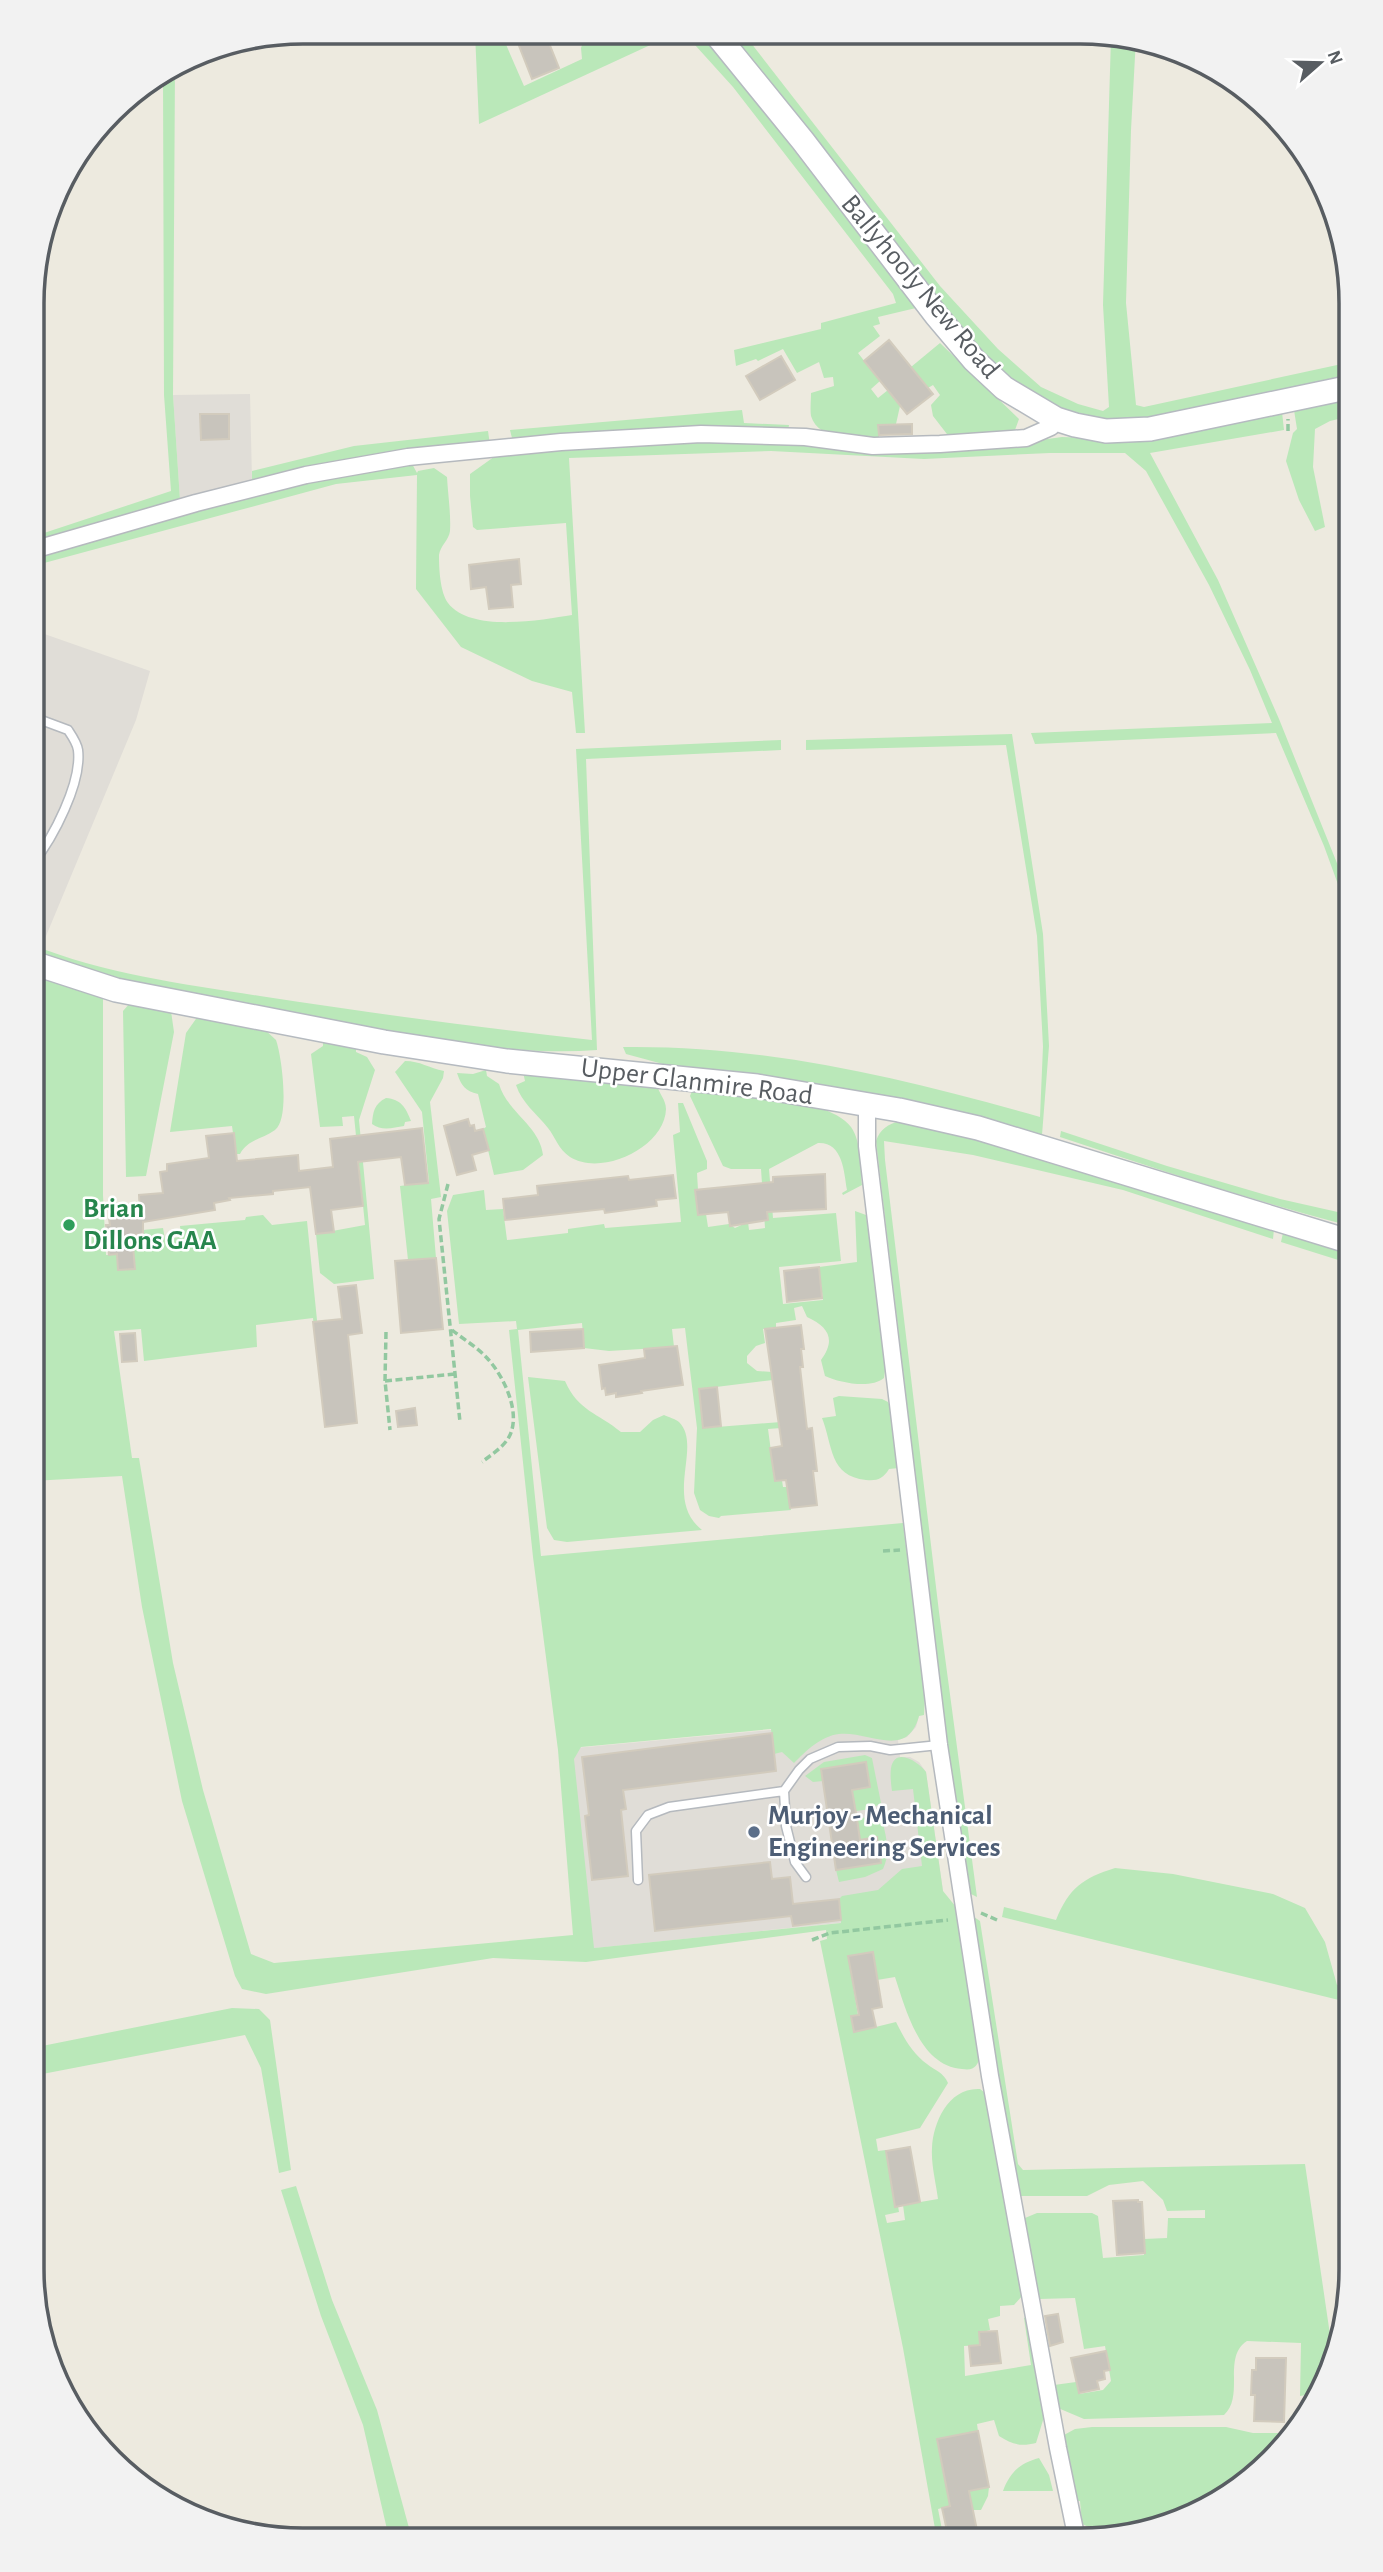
<svg xmlns="http://www.w3.org/2000/svg" width="1383" height="2572" font-family="'Alegreya Sans',sans-serif">
<style>
.industrial{fill:#e0ddd7}
.green{fill:#bae8b9}
.building{fill:#c8c4bc;stroke:#d2cbbd;stroke-width:2}
.lines{fill:none;stroke-linecap:round;stroke-linejoin:round}
.lane-casing{stroke:#b5b9be;stroke-width:11}
.street-casing{stroke:#b5b9be;stroke-width:19}
.secondary-casing{stroke:#b5bac0;stroke-width:26}
.path{stroke:#92c8a0;stroke-width:3.5;stroke-dasharray:7 3.5;stroke-linecap:butt}
.lane{stroke:#fff;stroke-width:8}
.street{stroke:#fff;stroke-width:16}
.secondary{stroke:#fff;stroke-width:23}
.leisure-dot{fill:#2e9e5b;stroke:#fff;stroke-width:2.5}
.service-dot{fill:#5c6f8a;stroke:#fff;stroke-width:2.5}
.labels{text-anchor:middle;dominant-baseline:central;stroke-width:5;stroke-linejoin:round;paint-order:stroke}
.street-label{font-size:28px;fill:#585d62;stroke:#fff}
.leisure-label{font-size:28px;font-weight:bold;fill:#27864d;stroke:#fff;text-anchor:start}
.service-label{font-size:28px;font-weight:bold;fill:#4e5e75;stroke:#fff;text-anchor:start}
.rim{fill:none;stroke:#585d62;stroke-width:3.5}
</style>
<rect width="100%" height="100%" fill="#edeadf"/>
<path class="industrial" d="M 250,394 L 252,480 L 180,500 L 173,395 Z
M 33,630 L 150,671 L 136,720 L 41,948 L 33,945 Z
M 919,1716 L 916,1727 L 907,1737 L 898,1740 L 899,1749 L 900,1757 L 910,1757 L 919,1762 L 926,1772 L 946,1912 L 585,1949 L 565,1749 Z"/>
<path class="green" d="M 475,33 L 501,33 L 524,86 L 582,59 L 581,48 L 586,33 L 704,34 L 916,308 L 878,317 L 880,324 L 873,326 L 880,336 L 858,353 L 880,381 L 871,389 L 878,398 L 888,390 L 900,406 L 896,424 L 879,425 L 879,441 C 858,439 819,442 811,416 C 810,410 811,400 811,393 L 834,386 L 833,377 L 824,378 L 819,362 L 797,373 L 783,349 L 758,361 L 756,359 L 736,366 L 734,350 L 821,329 L 821,323 L 896,303 L 893,294 L 733,87 L 695,45 L 672,35 L 479,124 Z
M 729,34 L 744,34 L 940,286 L 998,349 L 1041,387 L 1078,404 L 1103,411 L 1109,407 L 1103,305 L 1111,37 L 1136,38 L 1131,130 L 1126,303 L 1136,405 L 1144,407 L 1351,362 L 1351,374 L 1135,421 C 1089,419 1053,410 1015,383 C 971,351 926,288 892,245 C 837,174 783,104 729,34 Z
M 175,67 L 173,395 L 180,500 L 33,544 L 34,495 L 44,533 L 171,491 L 164,395 L 163,74 Z
M 940,343 L 1019,419 L 1015,430 L 996,434 L 950,438 L 933,416 L 931,405 L 940,395 L 933,385 L 928,388 L 911,367 Z
M 1351,398 L 1351,416 L 1330,421 L 1315,429 L 1313,467 L 1325,527 L 1315,531 L 1299,500 L 1286,461 L 1293,433 L 1297,429 L 1294,410 Z
M 742,410 L 744,423 L 789,425 L 788,431 L 719,426 L 513,442 L 510,430 Z
M 1282,412 L 1284,430 L 1150,453 L 1218,580 L 1279,719 L 1351,898 L 1351,920 L 1324,846 L 1276,733 L 1035,744 L 1031,733 L 1272,723 L 1250,670 L 1209,585 L 1146,471 L 1125,453 L 1050,453 L 924,459 L 771,451 L 569,458 L 585,733 L 576,733 L 572,692 L 532,681 L 461,647 L 416,589 L 417,475 L 336,484 L 33,566 L 33,556 L 279,486 L 411,462 L 417,473 L 418,471 L 434,468 L 447,477 C 448,495 451,514 450,531 C 449,540 440,546 439,555 C 439,568 440,592 448,603 C 471,633 541,620 572,615 L 566,523 L 477,530 L 473,527 L 470,496 L 470,474 L 498,454 L 701,439 L 1026,442 L 1062,437 L 1090,438 Z
M 488,431 L 490,445 L 212,491 L 252,480 L 252,471 L 354,446 Z
M 1012,734 L 1043,934 L 1049,1046 L 1042,1135 L 939,1108 L 674,1067 L 626,1054 L 623,1047 C 766,1045 903,1078 1040,1117 L 1043,1046 L 1037,936 L 1006,745 L 806,750 L 806,740 Z
M 781,740 L 781,750 L 586,759 L 597,1050 C 518,1056 442,1040 365,1027 C 302,1017 238,1007 176,994 C 127,983 80,968 33,952 L 33,945 C 101,973 188,985 260,996 C 370,1013 481,1028 592,1040 L 576,749 Z
M 33,972 L 103,998 L 103,1195 L 106,1255 L 117,1254 L 118,1270 L 135,1269 L 132,1235 L 143,1234 L 143,1230 L 163,1228 L 165,1239 L 181,1237 L 180,1226 L 245,1220 L 246,1217 L 263,1215 L 272,1225 L 307,1221 L 319,1340 L 315,1340 L 313,1318 L 256,1325 L 257,1347 L 144,1361 L 141,1329 L 114,1331 L 132,1458 L 139,1458 L 173,1663 L 203,1790 L 251,1954 L 274,1963 L 573,1935 L 558,1750 L 533,1557 L 509,1330 L 517,1329 L 516,1321 L 459,1324 L 447,1211 L 453,1195 L 484,1190 L 486,1210 L 503,1209 L 507,1240 L 568,1233 L 568,1229 L 604,1224 L 605,1228 L 681,1222 L 673,1135 L 680,1132 L 678,1103 L 683,1103 L 707,1161 L 707,1169 L 697,1173 L 698,1190 L 695,1191 L 698,1215 L 706,1214 L 708,1227 L 729,1224 L 735,1228 L 748,1222 L 749,1230 L 765,1228 L 761,1169 L 731,1169 L 723,1166 L 690,1096 L 692,1091 L 698,1089 C 735,1094 829,1097 851,1127 C 862,1143 860,1166 862,1185 L 843,1195 L 842,1193 L 847,1190 C 844,1172 843,1142 818,1143 L 769,1169 L 773,1218 L 836,1213 L 841,1261 L 779,1267 L 783,1304 L 823,1300 L 819,1267 L 857,1262 L 855,1211 L 866,1215 L 886,1364 L 884,1378 C 871,1389 840,1383 825,1376 L 821,1360 C 836,1340 829,1327 807,1317 L 802,1306 L 794,1308 L 796,1320 L 776,1323 L 776,1327 L 763,1329 L 765,1343 L 756,1346 L 747,1356 L 747,1363 L 757,1371 L 772,1372 L 773,1380 L 700,1389 L 704,1428 L 781,1422 L 781,1428 L 768,1429 L 774,1474 L 781,1474 L 783,1487 L 787,1487 L 791,1510 L 721,1516 L 719,1518 L 709,1516 L 700,1510 L 694,1493 L 697,1428 L 685,1328 L 672,1329 L 674,1347 L 609,1351 L 584,1348 L 582,1323 L 518,1330 L 541,1556 L 903,1523 L 925,1696 L 924,1715 L 919,1716 C 907,1760 870,1731 839,1734 C 821,1736 806,1751 794,1763 L 782,1752 L 774,1754 L 771,1729 L 581,1747 L 574,1759 L 594,1948 L 841,1923 L 839,1899 L 842,1896 L 878,1890 L 902,1869 L 922,1866 L 913,1789 L 892,1791 C 891,1784 890,1775 891,1768 C 895,1746 919,1762 926,1772 L 943,1891 L 956,1907 L 981,2055 C 977,2066 975,2071 962,2069 C 920,2066 906,2010 895,1977 L 877,1980 L 872,1952 L 848,1956 L 858,2015 L 851,2017 L 855,2032 L 896,2022 C 904,2038 912,2053 927,2064 C 936,2071 943,2072 948,2083 L 920,2128 L 876,2139 L 878,2151 L 886,2150 L 895,2206 L 898,2206 L 899,2212 L 885,2215 L 887,2223 L 905,2220 L 903,2205 L 938,2199 C 936,2183 931,2165 932,2148 C 933,2122 949,2087 980,2089 L 984,2092 L 989,2105 L 1023,2295 L 1014,2305 L 1000,2306 L 1000,2316 L 988,2319 L 990,2330 L 979,2333 L 980,2345 L 964,2346 L 965,2376 L 1031,2365 L 1024,2318 L 1027,2317 L 1044,2417 L 1036,2443 C 1020,2447 1012,2444 999,2436 L 994,2420 L 977,2424 L 978,2431 L 937,2440 L 948,2495 L 989,2487 L 988,2496 L 981,2510 L 973,2510 L 959,2504 L 938,2509 L 944,2540 L 937,2540 L 903,2348 L 820,1941 L 827,1939 L 826,1930 L 586,1962 L 493,1958 L 266,1994 L 242,1989 L 235,1976 L 182,1801 L 142,1607 L 122,1476 L 32,1481 Z
M 130,1003 L 171,1011 L 174,1032 L 146,1176 L 126,1177 L 123,1011 Z
M 198,1016 L 263,1028 L 276,1040 C 282,1057 290,1119 275,1130 C 263,1139 248,1139 240,1154 L 236,1154 L 232,1126 L 170,1132 L 186,1033 Z
M 323,1040 L 356,1046 L 356,1052 L 367,1057 L 375,1070 L 359,1120 L 374,1279 L 334,1284 L 320,1273 L 316,1234 L 365,1225 L 354,1116 L 342,1117 L 343,1126 L 320,1127 L 311,1054 L 323,1046 Z
M 405,1061 C 420,1061 429,1068 444,1071 L 443,1078 L 430,1102 L 441,1197 L 431,1199 L 436,1258 L 408,1260 L 400,1186 L 429,1182 L 422,1112 L 395,1072 Z
M 486,1070 L 487,1076 L 499,1084 C 507,1112 540,1126 543,1155 L 523,1170 L 494,1175 L 483,1129 L 486,1127 L 478,1094 C 465,1091 461,1085 457,1073 L 473,1074 Z
M 523,1072 L 657,1084 C 658,1093 666,1099 666,1109 C 665,1147 602,1177 570,1157 C 558,1149 556,1138 548,1128 C 536,1113 522,1103 516,1085 L 525,1081 Z
M 386,1098 C 401,1099 406,1108 411,1121 L 405,1122 L 404,1126 C 393,1128 381,1131 372,1124 C 373,1112 374,1104 386,1098 Z
M 900,1121 L 963,1135 L 1274,1229 L 1273,1239 L 1123,1190 L 973,1155 L 884,1141 L 885,1160 L 939,1612 L 977,1897 L 967,1892 L 949,1761 L 876,1141 C 880,1129 888,1124 900,1121 Z
M 1061,1131 L 1167,1166 L 1280,1199 L 1351,1215 L 1351,1226 C 1253,1201 1157,1169 1060,1137 Z
M 1283,1233 L 1351,1252 L 1351,1264 L 1281,1242 Z
M 528,1377 L 565,1381 C 578,1411 598,1413 621,1432 L 640,1432 L 653,1420 L 664,1415 C 668,1417 676,1419 679,1422 C 703,1446 663,1499 702,1530 L 567,1542 L 554,1540 L 547,1528 Z
M 839,1396 L 882,1399 L 888,1402 L 891,1408 L 899,1468 L 889,1469 C 883,1479 877,1481 866,1480 C 829,1476 833,1446 822,1418 L 836,1416 L 833,1398 Z
M 865,1755 L 872,1758 L 881,1803 L 871,1809 L 856,1811 L 853,1795 L 842,1796 L 841,1792 L 870,1787 L 866,1762 L 821,1769 L 823,1781 L 813,1782 L 805,1776 L 824,1762 Z
M 877,1815 L 882,1819 C 886,1837 891,1852 883,1869 L 865,1877 L 839,1882 L 836,1870 L 877,1837 L 848,1842 L 857,1819 Z
M 1115,1868 L 1173,1874 L 1273,1894 L 1305,1908 L 1325,1942 L 1337,1985 L 1351,1989 L 1351,2003 L 1002,1917 L 1004,1907 L 1056,1920 C 1069,1888 1083,1878 1115,1868 Z
M 974,1917 L 980,1921 L 1018,2164 L 1023,2170 L 1305,2164 L 1334,2362 L 1318,2393 L 1300,2396 L 1301,2343 L 1247,2341 C 1222,2357 1245,2396 1224,2415 L 1084,2419 L 1058,2408 L 1054,2385 L 1076,2382 L 1079,2394 L 1103,2390 L 1111,2381 L 1105,2346 L 1084,2349 L 1075,2298 L 1039,2299 L 1025,2218 L 1037,2213 L 1092,2213 L 1098,2216 L 1103,2258 L 1144,2255 L 1144,2239 L 1167,2238 L 1168,2218 L 1205,2218 L 1205,2210 L 1167,2211 L 1163,2200 L 1143,2181 L 1109,2185 L 1087,2196 L 1021,2196 L 1017,2178 L 1014,2173 L 989,2032 Z
M 232,2008 L 259,2009 L 270,2020 L 291,2170 L 279,2173 L 261,2068 L 245,2035 L 32,2076 L 32,2048 Z
M 296,2186 L 332,2300 L 377,2410 L 412,2539 L 389,2538 L 363,2425 L 321,2316 L 281,2190 Z
M 1092,2427 L 1226,2427 L 1253,2433 L 1296,2433 L 1245,2485 L 1171,2524 L 1170,2522 L 1098,2531 L 1082,2524 L 1080,2501 L 1077,2501 L 1064,2435 L 1075,2429 Z
M 1039,2458 L 1049,2475 L 1053,2491 L 1003,2491 C 1010,2472 1020,2463 1039,2458 Z"/>
<path class="building" d="M 514,33 L 545,33 L 559,68 L 532,79 Z
M 889,340 L 933,394 L 907,414 L 864,361 Z
M 781,356 L 795,380 L 760,400 L 746,376 Z
M 200,414 L 229,414 L 229,439 L 201,440 Z
M 912,424 L 912,434 L 879,435 L 878,425 Z
M 519,559 L 521,584 L 511,585 L 513,607 L 489,609 L 486,587 L 471,589 L 469,565 Z
M 468,1119 L 470,1126 L 474,1125 L 475,1131 L 483,1129 L 489,1150 L 472,1155 L 476,1170 L 457,1175 L 444,1126 Z
M 422,1128 L 428,1183 L 405,1185 L 401,1157 L 358,1162 L 363,1206 L 331,1210 L 334,1232 L 316,1234 L 310,1187 L 273,1191 L 273,1194 L 229,1198 L 230,1200 L 214,1203 L 215,1210 L 143,1222 L 143,1234 L 132,1235 L 135,1269 L 118,1270 L 117,1254 L 109,1255 L 106,1225 L 110,1225 L 109,1219 L 140,1216 L 139,1195 L 163,1193 L 160,1172 L 167,1171 L 167,1164 L 209,1158 L 206,1136 L 234,1133 L 237,1161 L 298,1155 L 299,1171 L 333,1167 L 330,1139 Z
M 825,1174 L 826,1209 L 767,1212 L 768,1220 L 730,1226 L 728,1212 L 698,1215 L 695,1190 L 773,1182 L 773,1177 Z
M 673,1175 L 676,1198 L 656,1200 L 657,1206 L 605,1213 L 604,1209 L 505,1220 L 503,1199 L 538,1195 L 537,1186 L 628,1176 L 629,1180 Z
M 436,1258 L 443,1329 L 401,1333 L 395,1261 Z
M 819,1267 L 822,1298 L 787,1302 L 784,1271 Z
M 356,1285 L 362,1333 L 348,1335 L 357,1423 L 325,1427 L 313,1322 L 342,1319 L 338,1287 Z
M 801,1325 L 804,1349 L 801,1349 L 803,1367 L 800,1367 L 807,1429 L 812,1428 L 817,1471 L 813,1471 L 817,1505 L 790,1508 L 786,1480 L 775,1481 L 770,1448 L 782,1446 L 765,1329 Z
M 583,1329 L 584,1348 L 531,1352 L 530,1332 Z
M 135,1333 L 137,1361 L 122,1362 L 120,1334 Z
M 677,1346 L 683,1385 L 641,1391 L 642,1393 L 616,1397 L 616,1393 L 606,1395 L 605,1388 L 602,1389 L 599,1365 L 645,1358 L 644,1349 Z
M 717,1387 L 721,1426 L 703,1428 L 699,1389 Z
M 415,1408 L 417,1425 L 398,1427 L 396,1411 Z
M 772,1733 L 776,1771 L 623,1790 L 626,1809 L 621,1810 L 628,1876 L 592,1880 L 585,1816 L 589,1815 L 582,1757 Z
M 866,1762 L 870,1787 L 852,1790 L 857,1819 L 860,1840 L 877,1837 L 881,1863 L 836,1870 L 821,1769 Z
M 770,1862 L 772,1879 L 790,1877 L 793,1904 L 839,1899 L 841,1920 L 793,1926 L 791,1916 L 655,1931 L 649,1875 Z
M 873,1952 L 882,2007 L 872,2009 L 876,2027 L 854,2032 L 851,2016 L 859,2015 L 848,1956 Z
M 910,2147 L 920,2202 L 895,2207 L 886,2151 Z
M 1138,2200 L 1138,2202 L 1142,2202 L 1145,2253 L 1117,2255 L 1113,2201 Z
M 1058,2314 L 1063,2342 L 1050,2346 L 1045,2316 Z
M 997,2331 L 1001,2363 L 971,2366 L 969,2346 L 980,2345 L 979,2332 Z
M 1106,2351 L 1110,2370 L 1104,2371 L 1105,2379 L 1097,2381 L 1099,2389 L 1079,2393 L 1071,2358 Z
M 1256,2358 L 1286,2358 L 1284,2422 L 1254,2421 L 1255,2395 L 1251,2395 L 1252,2370 L 1256,2370 Z
M 978,2431 L 989,2487 L 969,2491 L 979,2540 L 949,2540 L 942,2508 L 950,2506 L 937,2439 Z"/>
<g class="lines">
<defs>
<path id="lane" d="M 33,863 C 53,838 82,783 78,750 C 77,743 72,736 68,730 L 33,717
M 806,1877 L 795,1862 L 786,1826 L 784,1791 L 799,1770 L 810,1759 L 838,1747 L 870,1746 L 890,1750 L 939,1745
M 638,1880 L 636,1831 L 648,1815 L 669,1807 L 784,1791"/>
<path id="street" d="M 33,550 L 196,503 L 306,475 L 408,457 L 561,442 L 701,434 L 805,437 L 873,446 L 940,444 L 1026,438 L 1051,427 L 1056,419
M 867,1104 L 867,1146 L 939,1745 L 990,2076 L 1058,2448 L 1077,2540"/>
<path id="secondary" d="M 716,34 L 803,141 L 936,315 L 974,360 L 1004,388 L 1056,419 L 1075,425 L 1106,431 L 1150,429 L 1351,387
M 33,963 L 116,990 L 384,1042 L 507,1061 L 757,1086 L 899,1110 L 978,1128 L 1351,1242"/>
</defs>
<use href="#lane" class="lane-casing"/>
<use href="#street" class="street-casing"/>
<use href="#secondary" class="secondary-casing"/>
<path class="path" d="M 1288,431 L 1288,419
M 448,1184 L 439,1219 L 460,1422
M 452,1330 C 463,1339 477,1347 487,1358 C 503,1375 521,1411 510,1435 C 505,1446 491,1455 482,1462
M 386,1332 L 385,1381 L 390,1430
M 385,1381 L 455,1374
M 883,1551 L 900,1550
M 981,1913 L 997,1920
M 812,1940 L 830,1933 L 948,1920"/>
<use href="#lane" class="lane"/>
<use href="#street" class="street"/>
<use href="#secondary" class="secondary"/>
</g>
<circle class="leisure-dot" cx="69" cy="1225" r="7"/>
<circle class="service-dot" cx="754" cy="1832" r="7"/>
<g class="labels">
<g class="street-label">
<text transform="translate(920 287) rotate(50)">Ballyhooly New Road</text>
<text transform="translate(697 1082) rotate(7)">Upper Glanmire Road</text>
</g>
<g class="leisure-label">
<text x="83" y="1209">Brian<tspan x="83" dy="32">Dillons GAA</tspan></text>
</g>
<g class="service-label">
<text x="768" y="1816">Murjoy - Mechanical<tspan x="768" dy="32">Engineering Services</tspan></text>
</g>
</g>
<path d="M0 0H1383V2572H0ZM303 44H1080A259 259 0 0 1 1339 303V2269A259 259 0 0 1 1080 2528H303A259 259 0 0 1 44 2269V303A259 259 0 0 1 303 44Z" fill="#f2f2f2" fill-rule="evenodd"/>
<path class="rim" d="M303 44H1080A259 259 0 0 1 1339 303V2269A259 259 0 0 1 1080 2528H303A259 259 0 0 1 44 2269V303A259 259 0 0 1 303 44Z"/>
<g transform="translate(1320 63) rotate(70)" stroke="#ffffff" stroke-width="5" paint-order="stroke">
<path d="M0-5L12 26L0 18L-12 26Z" fill="#585d62"/>
<text y="-10" font-size="19" font-weight="bold" text-anchor="middle" fill="#585d62">N</text>
</g>
</svg>
